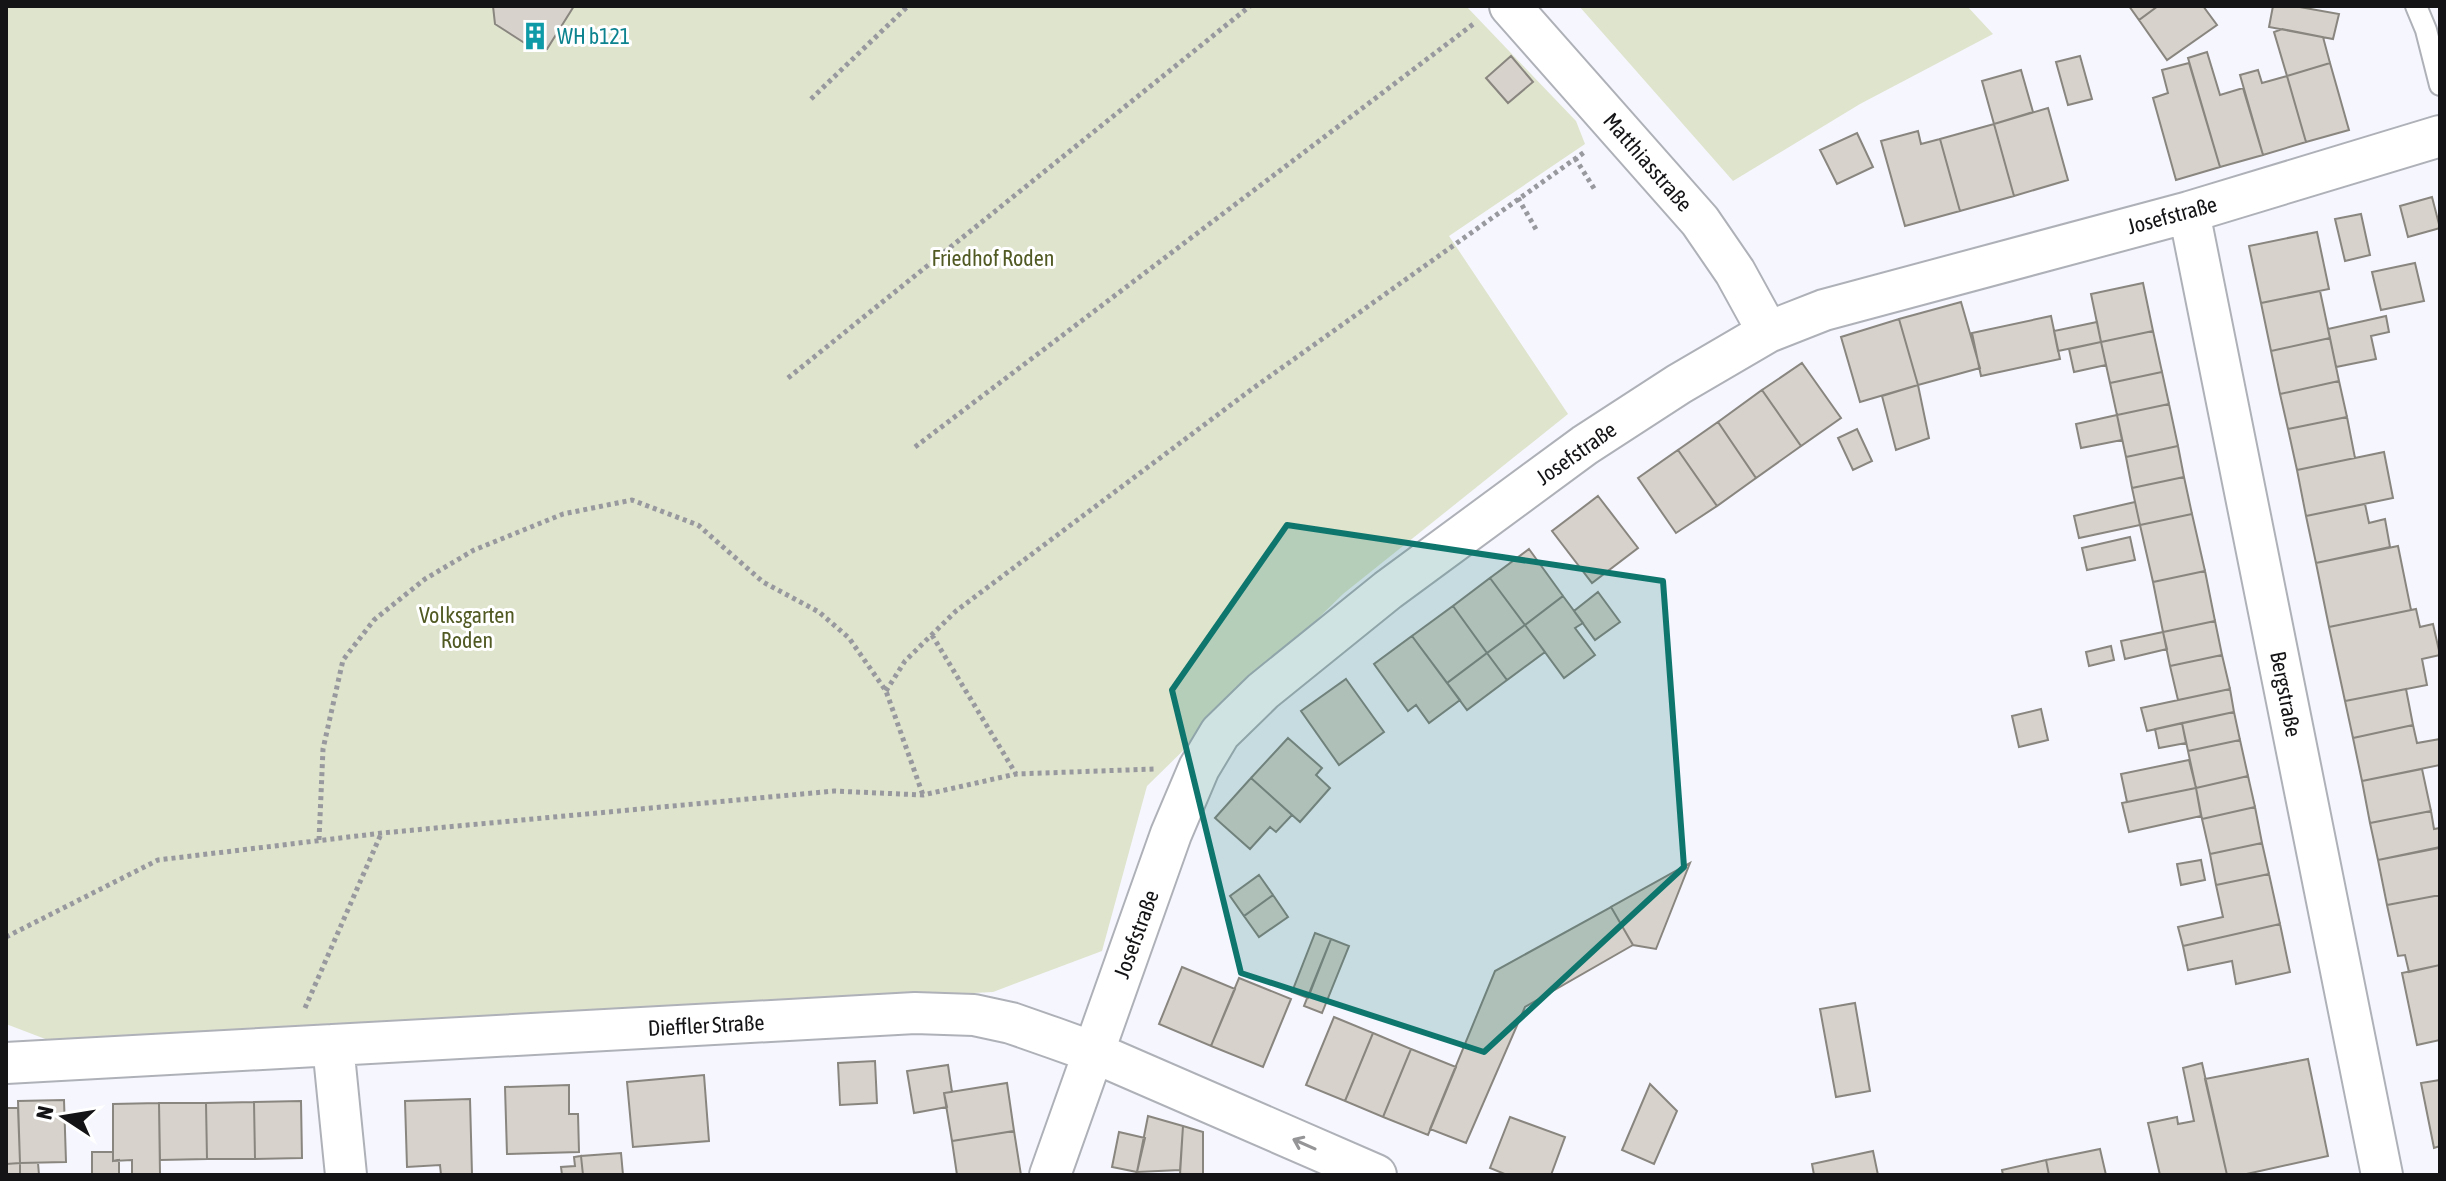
<svg xmlns="http://www.w3.org/2000/svg" width="2446" height="1181" font-family="'Asap Condensed',sans-serif">
<style>
.green{fill:#dfe4cd}
.building{fill:#d7d3cc;stroke:#89857f;stroke-width:2}
.lines{fill:none;stroke-linecap:round;stroke-linejoin:round}
.service-casing{stroke:#afb1b8;stroke-width:24}
.minor-casing{stroke:#afb1b8;stroke-width:44}
.path{stroke:#98999f;stroke-width:5;stroke-dasharray:4 4;stroke-linecap:butt}
.service{stroke:#fff;stroke-width:20}
.minor{stroke:#fff;stroke-width:40}
.oneway{stroke:#959597}
.marked{fill:#0f766e;fill-opacity:0.2;stroke:#0f766e;stroke-width:6;stroke-linejoin:round}
.labels{text-anchor:middle;dominant-baseline:central;stroke-width:6;stroke-linejoin:round;paint-order:stroke}
.culture-label{font-size:22px;fill:#0d838f;stroke:#fff;text-anchor:start}
.street-label{font-size:22px;fill:#141417;stroke:#fff}
.park-label{font-size:22px;fill:#525a24;stroke:#fff}
</style>
<rect width="100%" height="100%" fill="#f5f6fe"/>
<path class="green" d="M 6,6 L 1466,6 L 1576,121 L 1585,144 L 1449,236 L 1568,414 L 1343,594 L 1147,786 L 1102,951 L 993,992 L 48,1040 L 6,1024 Z
M 1579,6 L 1967,6 L 1993,34 L 1860,104 L 1733,181 Z"/>
<path class="building" d="M 493,6 L 574,6 L 547,49 L 537,51 L 495,24 Z
M 2129,6 L 2158,6 L 2139,20 Z
M 2158,6 L 2203,6 L 2217,25 L 2167,60 L 2139,20 Z
M 2273,6 L 2294,6 L 2339,14 L 2333,39 L 2269,27 Z
M 2282,29 L 2323,37 L 2330,63 L 2287,76 L 2274,32 Z
M 2207,52 L 2220,95 L 2243,88 L 2263,155 L 2220,167 L 2188,58 Z
M 1511,56 L 1533,82 L 1508,103 L 1486,78 Z
M 2080,56 L 2092,99 L 2068,105 L 2056,62 Z
M 2189,63 L 2220,167 L 2176,180 L 2153,98 L 2168,93 L 2162,70 Z
M 2330,63 L 2349,130 L 2306,142 L 2287,76 Z
M 2021,70 L 2033,112 L 1994,124 L 1982,81 Z
M 2258,70 L 2262,83 L 2287,76 L 2306,142 L 2263,155 L 2240,75 Z
M 2048,108 L 2068,180 L 2014,196 L 1994,124 Z
M 1994,124 L 2014,196 L 1960,211 L 1940,139 Z
M 1918,131 L 1921,144 L 1940,139 L 1960,211 L 1905,226 L 1881,141 Z
M 1857,133 L 1873,167 L 1837,184 L 1820,150 Z
M 2432,197 L 2440,228 L 2408,237 L 2400,206 Z
M 2361,214 L 2370,255 L 2345,261 L 2335,219 Z
M 2317,232 L 2329,289 L 2261,303 L 2249,246 Z
M 2415,263 L 2424,301 L 2381,310 L 2372,272 Z
M 2143,283 L 2153,331 L 2101,342 L 2091,294 Z
M 2320,291 L 2330,338 L 2271,351 L 2261,303 Z
M 1961,302 L 1980,368 L 1918,385 L 1899,319 Z
M 2051,316 L 2060,359 L 1981,376 L 1972,333 Z
M 2386,316 L 2389,332 L 2371,336 L 2376,359 L 2336,367 L 2328,329 Z
M 1899,319 L 1918,385 L 1860,402 L 1841,337 Z
M 2097,322 L 2101,342 L 2058,351 L 2054,331 Z
M 2153,331 L 2162,372 L 2110,383 L 2101,342 Z
M 2330,338 L 2339,381 L 2280,394 L 2271,351 Z
M 2101,342 L 2106,365 L 2074,372 L 2069,349 Z
M 1802,363 L 1841,418 L 1801,446 L 1762,390 Z
M 2162,372 L 2169,404 L 2117,415 L 2110,383 Z
M 2339,381 L 2347,417 L 2288,429 L 2280,394 Z
M 1918,385 L 1929,438 L 1896,450 L 1882,396 Z
M 1762,390 L 1801,446 L 1756,478 L 1718,422 Z
M 2169,404 L 2178,446 L 2126,457 L 2117,415 Z
M 2117,415 L 2122,440 L 2081,448 L 2076,424 Z
M 2347,417 L 2355,458 L 2297,470 L 2288,429 Z
M 1718,422 L 1756,478 L 1717,506 L 1678,450 Z
M 1857,429 L 1872,461 L 1853,470 L 1838,438 Z
M 2178,446 L 2184,477 L 2132,488 L 2126,457 Z
M 1678,450 L 1717,506 L 1676,533 L 1638,478 Z
M 2384,452 L 2393,498 L 2306,516 L 2297,470 Z
M 2184,477 L 2192,514 L 2140,525 L 2132,488 Z
M 1598,496 L 1638,548 L 1592,583 L 1552,531 Z
M 2135,502 L 2140,525 L 2079,538 L 2074,516 Z
M 2365,504 L 2369,523 L 2385,519 L 2390,547 L 2316,563 L 2306,516 Z
M 2192,514 L 2205,571 L 2153,582 L 2140,525 Z
M 2130,537 L 2135,560 L 2087,570 L 2082,548 Z
M 2398,546 L 2411,610 L 2329,627 L 2316,563 Z
M 1529,549 L 1563,596 L 1525,625 L 1490,578 Z
M 2205,571 L 2215,621 L 2163,632 L 2153,582 Z
M 1490,578 L 1525,625 L 1487,653 L 1453,606 Z
M 1598,592 L 1620,622 L 1595,640 L 1574,611 Z
M 1563,596 L 1583,623 L 1575,628 L 1595,655 L 1564,678 L 1525,625 Z
M 1453,606 L 1487,653 L 1447,683 L 1412,636 Z
M 2416,609 L 2420,627 L 2433,624 L 2440,655 L 2422,659 L 2427,685 L 2345,701 L 2329,627 Z
M 2215,621 L 2222,655 L 2170,666 L 2163,632 Z
M 1525,625 L 1545,652 L 1507,680 L 1487,653 Z
M 2163,632 L 2167,649 L 2125,659 L 2121,641 Z
M 1412,636 L 1460,700 L 1429,723 L 1416,705 L 1408,711 L 1374,664 Z
M 2111,646 L 2114,660 L 2089,666 L 2086,652 Z
M 1487,653 L 1507,680 L 1467,710 L 1447,683 Z
M 2222,655 L 2230,689 L 2178,700 L 2170,666 Z
M 1346,679 L 1384,732 L 1339,765 L 1301,711 Z
M 2230,689 L 2234,712 L 2147,731 L 2141,708 Z
M 2406,689 L 2413,725 L 2353,738 L 2345,701 Z
M 2041,709 L 2048,740 L 2019,747 L 2012,716 Z
M 2234,712 L 2240,740 L 2188,751 L 2182,723 Z
M 2182,723 L 2186,743 L 2159,748 L 2155,729 Z
M 2413,725 L 2417,743 L 2440,739 L 2440,765 L 2362,781 L 2353,738 Z
M 1288,738 L 1322,768 L 1316,775 L 1330,788 L 1300,822 L 1251,778 Z
M 2240,740 L 2248,776 L 2196,788 L 2188,751 Z
M 2189,760 L 2196,788 L 2127,802 L 2121,774 Z
M 2422,769 L 2431,811 L 2370,823 L 2362,781 Z
M 2248,776 L 2255,807 L 2202,819 L 2196,788 Z
M 1251,778 L 1292,815 L 1276,832 L 1270,827 L 1250,849 L 1215,818 Z
M 2196,788 L 2201,816 L 2129,832 L 2122,803 Z
M 2255,807 L 2262,843 L 2210,854 L 2202,819 Z
M 2431,811 L 2434,829 L 2440,828 L 2440,847 L 2378,860 L 2370,823 Z
M 2262,843 L 2269,874 L 2216,885 L 2210,854 Z
M 2439,848 L 2440,895 L 2387,905 L 2378,860 Z
M 2201,860 L 2205,880 L 2181,885 L 2177,864 Z
M 1690,863 L 1656,949 L 1633,945 L 1611,907 Z
M 2269,874 L 2280,924 L 2183,946 L 2178,927 L 2223,917 L 2216,885 Z
M 1259,875 L 1273,895 L 1244,916 L 1230,896 Z
M 1273,895 L 1288,917 L 1259,937 L 1244,916 Z
M 2440,895 L 2440,965 L 2409,972 L 2405,955 L 2398,956 L 2387,905 Z
M 1611,907 L 1633,945 L 1525,1007 L 1466,1143 L 1430,1129 L 1495,971 Z
M 2280,924 L 2290,972 L 2236,984 L 2232,961 L 2188,970 L 2183,946 Z
M 1315,933 L 1331,939 L 1308,998 L 1292,992 Z
M 1331,939 L 1349,946 L 1322,1013 L 1304,1006 Z
M 2440,965 L 2440,1040 L 2417,1045 L 2402,973 Z
M 1182,967 L 1235,989 L 1211,1046 L 1159,1024 Z
M 1239,978 L 1291,999 L 1263,1067 L 1211,1046 Z
M 1855,1003 L 1870,1091 L 1836,1097 L 1820,1009 Z
M 1334,1017 L 1373,1033 L 1345,1101 L 1306,1085 Z
M 1373,1033 L 1411,1049 L 1383,1117 L 1345,1101 Z
M 1411,1049 L 1456,1067 L 1428,1135 L 1383,1117 Z
M 2308,1059 L 2328,1156 L 2242,1175 L 2227,1175 L 2205,1079 Z
M 875,1061 L 877,1103 L 840,1105 L 838,1063 Z
M 2202,1063 L 2227,1175 L 2160,1175 L 2148,1123 L 2177,1117 L 2178,1124 L 2194,1121 L 2183,1068 Z
M 948,1065 L 952,1092 L 944,1093 L 947,1107 L 914,1113 L 907,1071 Z
M 704,1075 L 709,1141 L 633,1147 L 627,1082 Z
M 2440,1080 L 2440,1146 L 2434,1148 L 2421,1083 Z
M 1007,1083 L 1014,1131 L 952,1141 L 944,1093 Z
M 1650,1084 L 1677,1111 L 1654,1164 L 1622,1150 Z
M 569,1085 L 569,1114 L 578,1114 L 579,1152 L 507,1154 L 505,1087 Z
M 470,1099 L 472,1174 L 441,1175 L 440,1165 L 407,1167 L 405,1101 Z
M 64,1100 L 66,1162 L 20,1163 L 18,1101 Z
M 301,1101 L 302,1158 L 255,1159 L 254,1102 Z
M 254,1102 L 255,1159 L 207,1159 L 206,1103 Z
M 159,1103 L 160,1175 L 132,1175 L 132,1160 L 113,1161 L 113,1104 Z
M 159,1103 L 206,1103 L 207,1159 L 160,1160 Z
M 6,1108 L 18,1108 L 20,1163 L 6,1164 Z
M 1148,1116 L 1183,1126 L 1180,1170 L 1137,1172 Z
M 1510,1117 L 1565,1137 L 1551,1175 L 1507,1175 L 1490,1168 Z
M 1183,1126 L 1203,1132 L 1203,1175 L 1180,1175 Z
M 1014,1131 L 1021,1175 L 957,1175 L 952,1141 Z
M 1119,1132 L 1145,1138 L 1137,1172 L 1112,1167 Z
M 2100,1149 L 2106,1175 L 2049,1175 L 2046,1160 Z
M 1873,1151 L 1878,1175 L 1814,1175 L 1812,1164 Z
M 92,1152 L 113,1152 L 113,1161 L 119,1160 L 119,1175 L 92,1175 Z
M 621,1153 L 623,1175 L 583,1175 L 581,1156 Z
M 581,1156 L 583,1175 L 562,1175 L 561,1167 L 575,1166 L 574,1157 Z
M 2046,1160 L 2049,1175 L 2003,1175 L 2002,1170 Z
M 20,1163 L 38,1163 L 39,1175 L 20,1175 Z
M 20,1163 L 20,1175 L 6,1175 L 6,1164 Z"/>
<g class="lines">
<defs>
<path id="service" d="M 2416,6 L 2426,30 L 2440,85"/>
<path id="minor" d="M 1510,6 L 1700,221 L 1735,272 L 1768,332
M 2189,212 L 2382,1175
M 333,1045 L 346,1175
M 6,1063 L 915,1013 L 974,1015 L 1011,1023 L 1054,1038 L 1093,1052 L 1376,1175
M 1050,1175 L 1171,834 L 1199,768 L 1220,733 L 1263,691 L 1388,590 L 1585,445 L 1679,384 L 1768,332 L 1824,310 L 2189,212 L 2440,136"/>
</defs>
<use href="#service" class="service-casing"/>
<use href="#minor" class="minor-casing"/>
<path class="path" d="M 811,99 L 908,6
M 1575,158 L 1595,190
M 1518,198 L 1537,231
M 788,378 L 1250,6
M 915,447 L 1476,22
M 932,635 L 1016,774
M 886,691 L 905,661 L 956,611 L 1252,389 L 1586,151
M 319,840 L 323,749 L 343,660 L 374,620 L 425,579 L 474,550 L 563,514 L 632,500 L 698,525 L 763,582 L 819,612 L 849,638 L 886,691 L 923,795
M 6,937 L 158,860 L 382,833 L 834,791 L 923,795 L 1016,774 L 1154,769
M 305,1008 L 381,834"/>
<use href="#service" class="service"/>
<use href="#minor" class="minor"/>
</g>
<defs><path id="oneway-shaft" d="M-6 0H5M1.5-3L5.5 0L1.5 3" fill="none" stroke-width="1.6" stroke-linecap="round" stroke-linejoin="round" transform="scale(2)"/></defs>
<use class="oneway" href="#oneway-shaft" transform="translate(1304 1144) rotate(-156)"/>
<path class="marked" d="M 1287,525 L 1663,581 L 1684,867 L 1484,1052 L 1241,973 L 1172,690 Z"/>
<defs>
<symbol id="building-bare" viewBox="-9 -9 18 18"><path d="M-4-6H4V6H1V3H-1V6H-4ZM-2.5-4.3h1.7v1.8h-1.7ZM.8-4.3h1.7v1.8H.8ZM-2.5-1h1.7V.8h-1.7ZM.8-1h1.7V.8H.8Z" fill="#0f9aa8" stroke="#fff" stroke-width="2.5" paint-order="stroke"/></symbol>
</defs>
<g fill-rule="evenodd">
<use href="#building-bare" x="515" y="16" width="40" height="40"/>
</g>
<g class="labels">
<g class="culture-label">
<text x="557" y="36">WH b121</text>
</g>
<g class="street-label">
<text transform="translate(1648 162) rotate(49)">Matthiasstraße</text>
<text transform="translate(2172 215) rotate(-15)">Josefstraße</text>
<text transform="translate(1576 453) rotate(-35)">Josefstraße</text>
<text transform="translate(2286 694) rotate(79)">Bergstraße</text>
<text transform="translate(1136 934) rotate(-70)">Josefstraße</text>
<text transform="translate(706 1025) rotate(-3)">Dieffler Straße</text>
</g>
<g class="park-label">
<text x="993" y="258">Friedhof Roden</text>
<text x="467" y="615">Volksgarten<tspan x="467" dy="25">Roden</tspan></text>
</g>
</g>
<rect width="2446" height="1181" fill="none" stroke="#141417" stroke-width="16"/>
<g transform="translate(64 1117) rotate(282)" stroke="#ffffff" stroke-width="6" paint-order="stroke">
<path d="M0-6L14 30L0 20L-14 30Z" fill="#141417"/>
<text y="-12" font-size="22" font-weight="bold" text-anchor="middle" fill="#141417">N</text>
</g>
</svg>
